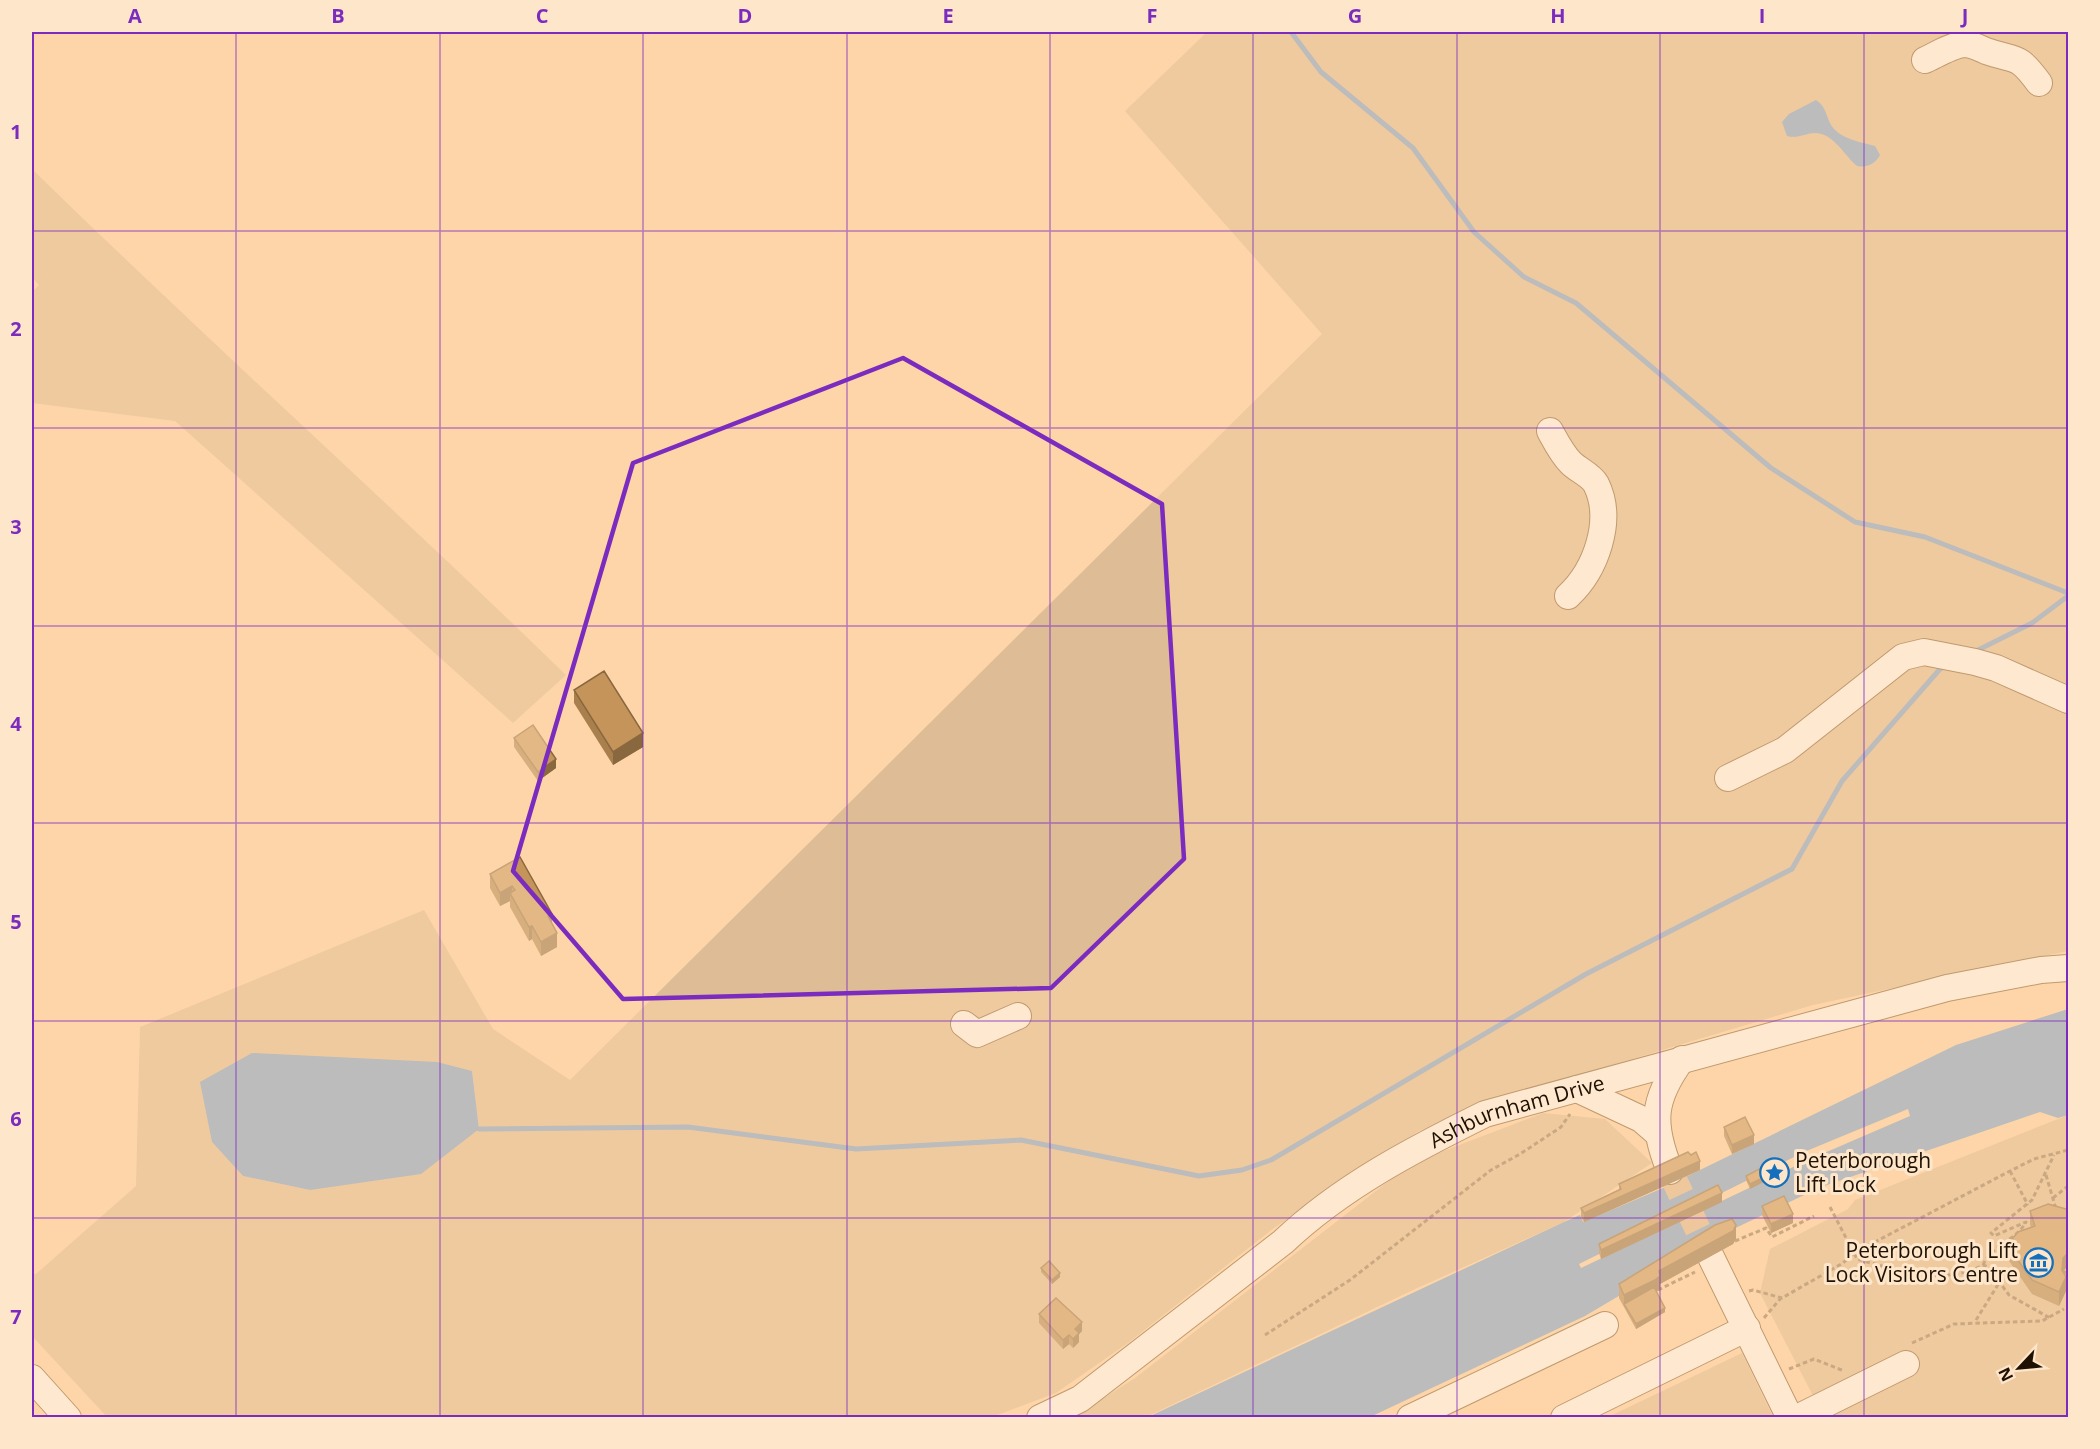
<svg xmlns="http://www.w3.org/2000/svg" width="2100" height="1449" font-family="'Open Sans',sans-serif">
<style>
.green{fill:#debc96;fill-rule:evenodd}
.water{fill:#6b9dd2;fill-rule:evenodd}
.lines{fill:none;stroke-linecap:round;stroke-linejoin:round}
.stream{stroke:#6b9dd2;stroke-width:5}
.minor-tunnel{stroke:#dcb88f;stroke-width:26;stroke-dasharray:26 13;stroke-linecap:butt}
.minor-casing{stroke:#755329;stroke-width:28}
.path{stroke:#8d7255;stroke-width:3;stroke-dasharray:4.5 3;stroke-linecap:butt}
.minor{stroke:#fff;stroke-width:26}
.wall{fill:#a97f4d}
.shaded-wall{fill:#89683f}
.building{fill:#c4945a;stroke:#89683f;stroke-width:1.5}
.marked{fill:none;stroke:#7b2cbf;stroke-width:4.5;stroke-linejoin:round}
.grid{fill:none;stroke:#7b2cbf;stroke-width:1.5;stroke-opacity:0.55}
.labels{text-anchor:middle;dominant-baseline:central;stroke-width:6;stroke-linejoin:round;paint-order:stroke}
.street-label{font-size:21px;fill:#1f1102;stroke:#fee6cb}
.poi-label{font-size:21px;fill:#1f1102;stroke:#fee6cb;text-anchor:start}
.neatline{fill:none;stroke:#7b2cbf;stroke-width:2}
.grid-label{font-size:20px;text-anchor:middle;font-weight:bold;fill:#7b2cbf}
</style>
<rect width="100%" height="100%" fill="#fdd5a8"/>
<path class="green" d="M 1207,32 L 2068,32 L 2068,951 L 1813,1005 L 1562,1080 L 1419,1131 L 1274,1228 L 1128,1343 L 1056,1393 L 992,1417 L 107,1417 L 32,1336 L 32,1273 L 36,1274 L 136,1186 L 140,1027 L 424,910 L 493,1029 L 570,1080 L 1322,334 L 1125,111 ZM 472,1071 L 479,1129 L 310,1190 L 243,1176 L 212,1142 Z
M 32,169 C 207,340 390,504 566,675 L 513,723 L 175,421 L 32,403 L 32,292 L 39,285 L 32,277 Z
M 1543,1113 L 1605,1119 L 1652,1163 L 1564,1222 L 1413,1290 L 1146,1417 L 1073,1418 L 1135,1378 L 1412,1163 Z
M 2068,1115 L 2068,1417 L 1824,1417 L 1760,1293 L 1770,1249 L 1848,1209 L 1855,1200 Z
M 1742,1353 L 1773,1417 L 1608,1417 Z"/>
<path class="water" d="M 1816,100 C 1826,106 1826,116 1831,125 C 1840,139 1860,142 1875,146 L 1880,155 C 1875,164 1867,168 1857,166 C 1844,155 1834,134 1816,133 C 1805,133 1798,139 1787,136 L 1782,122 L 1789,114 Z
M 2068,1009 L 2068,1115 L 2058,1118 L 2040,1112 L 1821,1187 L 1725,1233 L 1585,1316 L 1370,1417 L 1146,1418 L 1564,1222 L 1580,1215 L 1583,1222 L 1663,1188 L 1956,1045 ZM 1908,1109 L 1910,1116 L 1808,1160 L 1581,1268 L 1579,1264 L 1804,1152 Z
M 252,1053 L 437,1062 L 472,1071 L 479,1129 L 421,1174 L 310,1190 L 243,1176 L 212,1142 L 200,1082 Z"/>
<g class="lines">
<path class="stream" d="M 1291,32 L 1321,72 L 1413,148 L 1474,232 L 1524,277 L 1576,303 L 1771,468 L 1855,522 L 1925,537 L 2068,593
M 1974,652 L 2032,623 L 2068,596
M 479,1129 L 688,1127 L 856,1149 L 1021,1140 L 1199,1176 L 1242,1170 L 1271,1160 L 1586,974 L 1792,869 L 1842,781 L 1940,669 L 1947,666"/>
<path class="minor-tunnel" d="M 1670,1171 L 1710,1255"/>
<defs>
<g id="minor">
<path d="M 1925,60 C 1936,55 1952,45 1964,44 C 1972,44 1979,48 1986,51 C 2017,62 2017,53 2039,83"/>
<path d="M 1550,431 C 1556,442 1562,454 1571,463 C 1578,470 1591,475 1596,484 C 1614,520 1596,570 1568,596"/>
<path d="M 1728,778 L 1785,750 L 1903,657 L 1924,652 L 1975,662 L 1996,668 L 2068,700"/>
<path d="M 964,1024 L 977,1034 L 1018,1016"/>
<path d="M 1577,1089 L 1641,1119 L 1656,1132"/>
<path d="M 1670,1171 C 1651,1124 1652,1100 1682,1059"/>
<path d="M 1710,1255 L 1790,1418"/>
<path d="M 32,1378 L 68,1418"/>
<path id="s1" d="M 1040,1418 L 1080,1399 L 1283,1242 C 1341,1187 1414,1149 1485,1114 L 1947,988 L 2041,970 L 2068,968"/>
<path d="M 1410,1418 L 1605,1325"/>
<path d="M 1564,1418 L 1747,1328"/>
<path d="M 1797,1418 L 1906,1364"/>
</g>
</defs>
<use href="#minor" class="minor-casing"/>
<path class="path" d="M 2010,1171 L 2028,1205
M 2046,1175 L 2056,1209
M 2053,1198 L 2068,1186
M 1830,1207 L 1857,1259 C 1895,1270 1946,1286 1983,1265 L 1988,1267 L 2009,1295 L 2050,1318
M 1735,1241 L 1766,1228 L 1772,1237 L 1814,1216
M 1983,1265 C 1991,1245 2016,1241 2026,1222 L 1994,1236 L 1991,1233 L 2032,1200 L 2054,1155
M 2063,1271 L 2068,1274
M 1658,1290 L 1695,1272
M 1749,1291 L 1753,1290 L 1782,1298 L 1843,1263 L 1854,1253 L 2010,1171 L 2034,1159 L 2068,1150
M 1764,1318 L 1781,1298
M 1976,1320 L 1999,1283
M 1265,1335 L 1350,1280 L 1491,1170 L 1520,1154 L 1561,1127 L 1570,1114
M 1912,1343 L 1954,1324 L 2042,1321 L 2064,1309
M 1789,1369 L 1814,1359 L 1844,1371"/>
<use href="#minor" class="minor"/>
</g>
<path class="wall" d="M 574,690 L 643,747 L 613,765 L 574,703 Z
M 514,738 L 556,768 L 538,781 L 514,747 Z
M 520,857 L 552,925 L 557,947 L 541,956 L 532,939 L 529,941 L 510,907 L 510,901 L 500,906 L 490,888 L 490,874 Z
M 1724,1127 L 1754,1144 L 1732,1154 L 1724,1136 Z
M 1700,1170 L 1584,1222 L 1581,1217 L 1581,1208 L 1619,1190 L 1619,1184 Z
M 1746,1176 L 1771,1178 L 1750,1189 L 1746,1180 Z
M 1722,1202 L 1601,1259 L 1599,1253 L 1599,1244 Z
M 1762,1206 L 1793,1223 L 1771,1233 L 1762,1215 Z
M 2068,1210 L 2068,1266 L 2063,1271 L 2066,1291 L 2059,1306 L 2032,1294 L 2007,1258 L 2007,1245 L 2031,1228 L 2030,1224 L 2030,1211 Z
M 1736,1239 L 1733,1244 L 1660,1284 L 1660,1289 L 1656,1292 L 1665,1312 L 1636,1329 L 1619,1298 L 1619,1284 Z
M 1041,1268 L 1060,1277 L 1052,1284 L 1041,1272 Z
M 1039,1314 L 1082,1331 L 1079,1334 L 1079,1342 L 1073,1348 L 1069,1344 L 1063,1349 L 1039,1323 Z"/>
<path class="shaded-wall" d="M 643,733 L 643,747 L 613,765 L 613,752 Z
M 556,759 L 556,768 L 538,781 L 538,772 Z
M 512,886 L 512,898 L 510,893 L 510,901 L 500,906 L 500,893 Z
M 552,914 L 552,927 L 548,916 Z
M 532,926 L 532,939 L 529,941 L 529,927 Z
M 557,933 L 557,947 L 541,956 L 541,942 Z
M 1754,1135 L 1754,1144 L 1732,1154 L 1732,1145 Z
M 1700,1161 L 1700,1170 L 1584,1222 L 1584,1213 Z
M 1771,1174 L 1771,1178 L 1750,1189 L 1750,1184 Z
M 1722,1193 L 1722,1202 L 1601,1259 L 1601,1250 Z
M 1793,1214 L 1793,1223 L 1771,1233 L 1771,1224 Z
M 1736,1225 L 1736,1239 L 1733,1244 L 1660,1284 L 1660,1289 L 1655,1293 L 1624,1304 L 1624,1295 L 1659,1271 Z
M 2068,1253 L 2068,1266 L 2063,1271 L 2062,1270 L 2063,1258 Z
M 1060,1273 L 1060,1277 L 1052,1284 L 1052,1280 Z
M 2066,1277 L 2066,1291 L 2059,1306 L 2059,1292 Z
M 1665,1308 L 1665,1312 L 1636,1329 L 1636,1324 Z
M 1082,1322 L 1082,1331 L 1079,1334 L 1079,1342 L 1073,1348 L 1073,1339 L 1075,1329 Z
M 1069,1335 L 1069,1344 L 1063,1349 L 1063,1340 Z"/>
<path class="building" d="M 604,671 L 643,733 L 613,752 L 574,690 Z
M 533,725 L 556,759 L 538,772 L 514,738 Z
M 520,857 L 552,914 L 548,916 L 557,933 L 541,942 L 532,926 L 529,927 L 510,893 L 515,890 L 512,886 L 500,893 L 490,874 Z
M 1745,1117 L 1754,1135 L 1732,1145 L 1724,1127 Z
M 1688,1152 L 1691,1155 L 1696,1152 L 1700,1161 L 1584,1213 L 1581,1208 L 1621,1189 L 1619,1184 Z
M 1767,1165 L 1771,1174 L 1750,1184 L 1746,1176 Z
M 1718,1185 L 1722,1193 L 1601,1250 L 1599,1244 Z
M 1784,1196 L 1793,1214 L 1771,1224 L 1762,1206 Z
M 2048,1204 L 2066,1209 L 2068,1210 L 2068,1253 L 2063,1258 L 2062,1270 L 2066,1277 L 2059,1292 L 2032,1280 L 2007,1245 L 2018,1232 L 2035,1226 L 2030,1211 Z
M 1732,1219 L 1736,1225 L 1733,1231 L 1659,1271 L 1660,1276 L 1655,1280 L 1624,1295 L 1619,1284 L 1715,1225 Z
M 1049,1261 L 1060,1273 L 1052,1280 L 1041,1268 Z
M 1654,1287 L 1665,1308 L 1636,1324 L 1624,1304 Z
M 1056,1298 L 1082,1322 L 1075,1329 L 1079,1333 L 1073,1339 L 1069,1335 L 1063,1340 L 1039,1314 Z"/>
<path d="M0 0H2100V1449H0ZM 903,358 L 1162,504 L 1184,859 L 1051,988 L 623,999 L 513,871 L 633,463 Z" fill="#fdd5a8" fill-opacity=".55" fill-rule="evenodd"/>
<path class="marked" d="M 903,358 L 1162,504 L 1184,859 L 1051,988 L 623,999 L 513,871 L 633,463 Z"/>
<path class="grid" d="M 236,32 L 236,1418M 440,32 L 440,1418M 643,32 L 643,1418M 847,32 L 847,1418M 1050,32 L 1050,1418M 1253,32 L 1253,1418M 1457,32 L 1457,1418M 1660,32 L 1660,1418M 1864,32 L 1864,1418M 32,231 L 2068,231M 32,428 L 2068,428M 32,626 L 2068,626M 32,823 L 2068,823M 32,1021 L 2068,1021M 32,1218 L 2068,1218"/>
<defs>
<symbol id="sight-ring" viewBox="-11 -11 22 22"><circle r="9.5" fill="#fee6cb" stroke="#146fbc" stroke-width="1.5"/><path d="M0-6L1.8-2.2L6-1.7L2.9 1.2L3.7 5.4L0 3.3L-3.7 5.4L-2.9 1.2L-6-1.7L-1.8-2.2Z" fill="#146fbc"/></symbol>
<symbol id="museum-ring" viewBox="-11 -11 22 22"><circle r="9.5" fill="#fee6cb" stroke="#146fbc" stroke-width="1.5"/><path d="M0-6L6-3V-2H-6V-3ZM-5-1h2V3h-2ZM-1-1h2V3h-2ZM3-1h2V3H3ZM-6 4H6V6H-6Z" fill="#146fbc"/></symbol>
</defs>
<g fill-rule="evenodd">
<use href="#sight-ring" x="1758" y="1156" width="33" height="33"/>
<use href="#museum-ring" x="2022" y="1246" width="33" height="33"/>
</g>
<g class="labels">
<g class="street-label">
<text stroke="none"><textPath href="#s1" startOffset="572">Ashburnham Drive</textPath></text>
</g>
<g class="poi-label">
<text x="1795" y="1160">Peterborough<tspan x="1795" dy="24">Lift Lock</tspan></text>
<text x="2018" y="1250" text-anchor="end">Peterborough Lift<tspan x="2018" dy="24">Lock Visitors Centre</tspan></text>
</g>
</g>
<rect width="2100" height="1449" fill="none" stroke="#fee6cb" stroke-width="66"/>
<g transform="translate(2019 1368) rotate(244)" stroke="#fee6cb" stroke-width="4.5" paint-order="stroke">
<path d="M0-4.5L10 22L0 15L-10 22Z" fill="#1f1102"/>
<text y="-9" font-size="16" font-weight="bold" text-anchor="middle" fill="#1f1102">N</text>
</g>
<rect x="33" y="33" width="2034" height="1383" class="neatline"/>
<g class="grid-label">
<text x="135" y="23">A</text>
<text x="338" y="23">B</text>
<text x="542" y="23">C</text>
<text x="745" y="23">D</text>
<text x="948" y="23">E</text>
<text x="1152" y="23">F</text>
<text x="1355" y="23">G</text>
<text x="1558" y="23">H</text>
<text x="1762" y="23">I</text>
<text x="1965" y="23">J</text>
<text x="16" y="139">1</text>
<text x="16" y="336">2</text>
<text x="16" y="534">3</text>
<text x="16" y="731">4</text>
<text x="16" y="929">5</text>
<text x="16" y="1126">6</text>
<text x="16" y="1324">7</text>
</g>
</svg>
